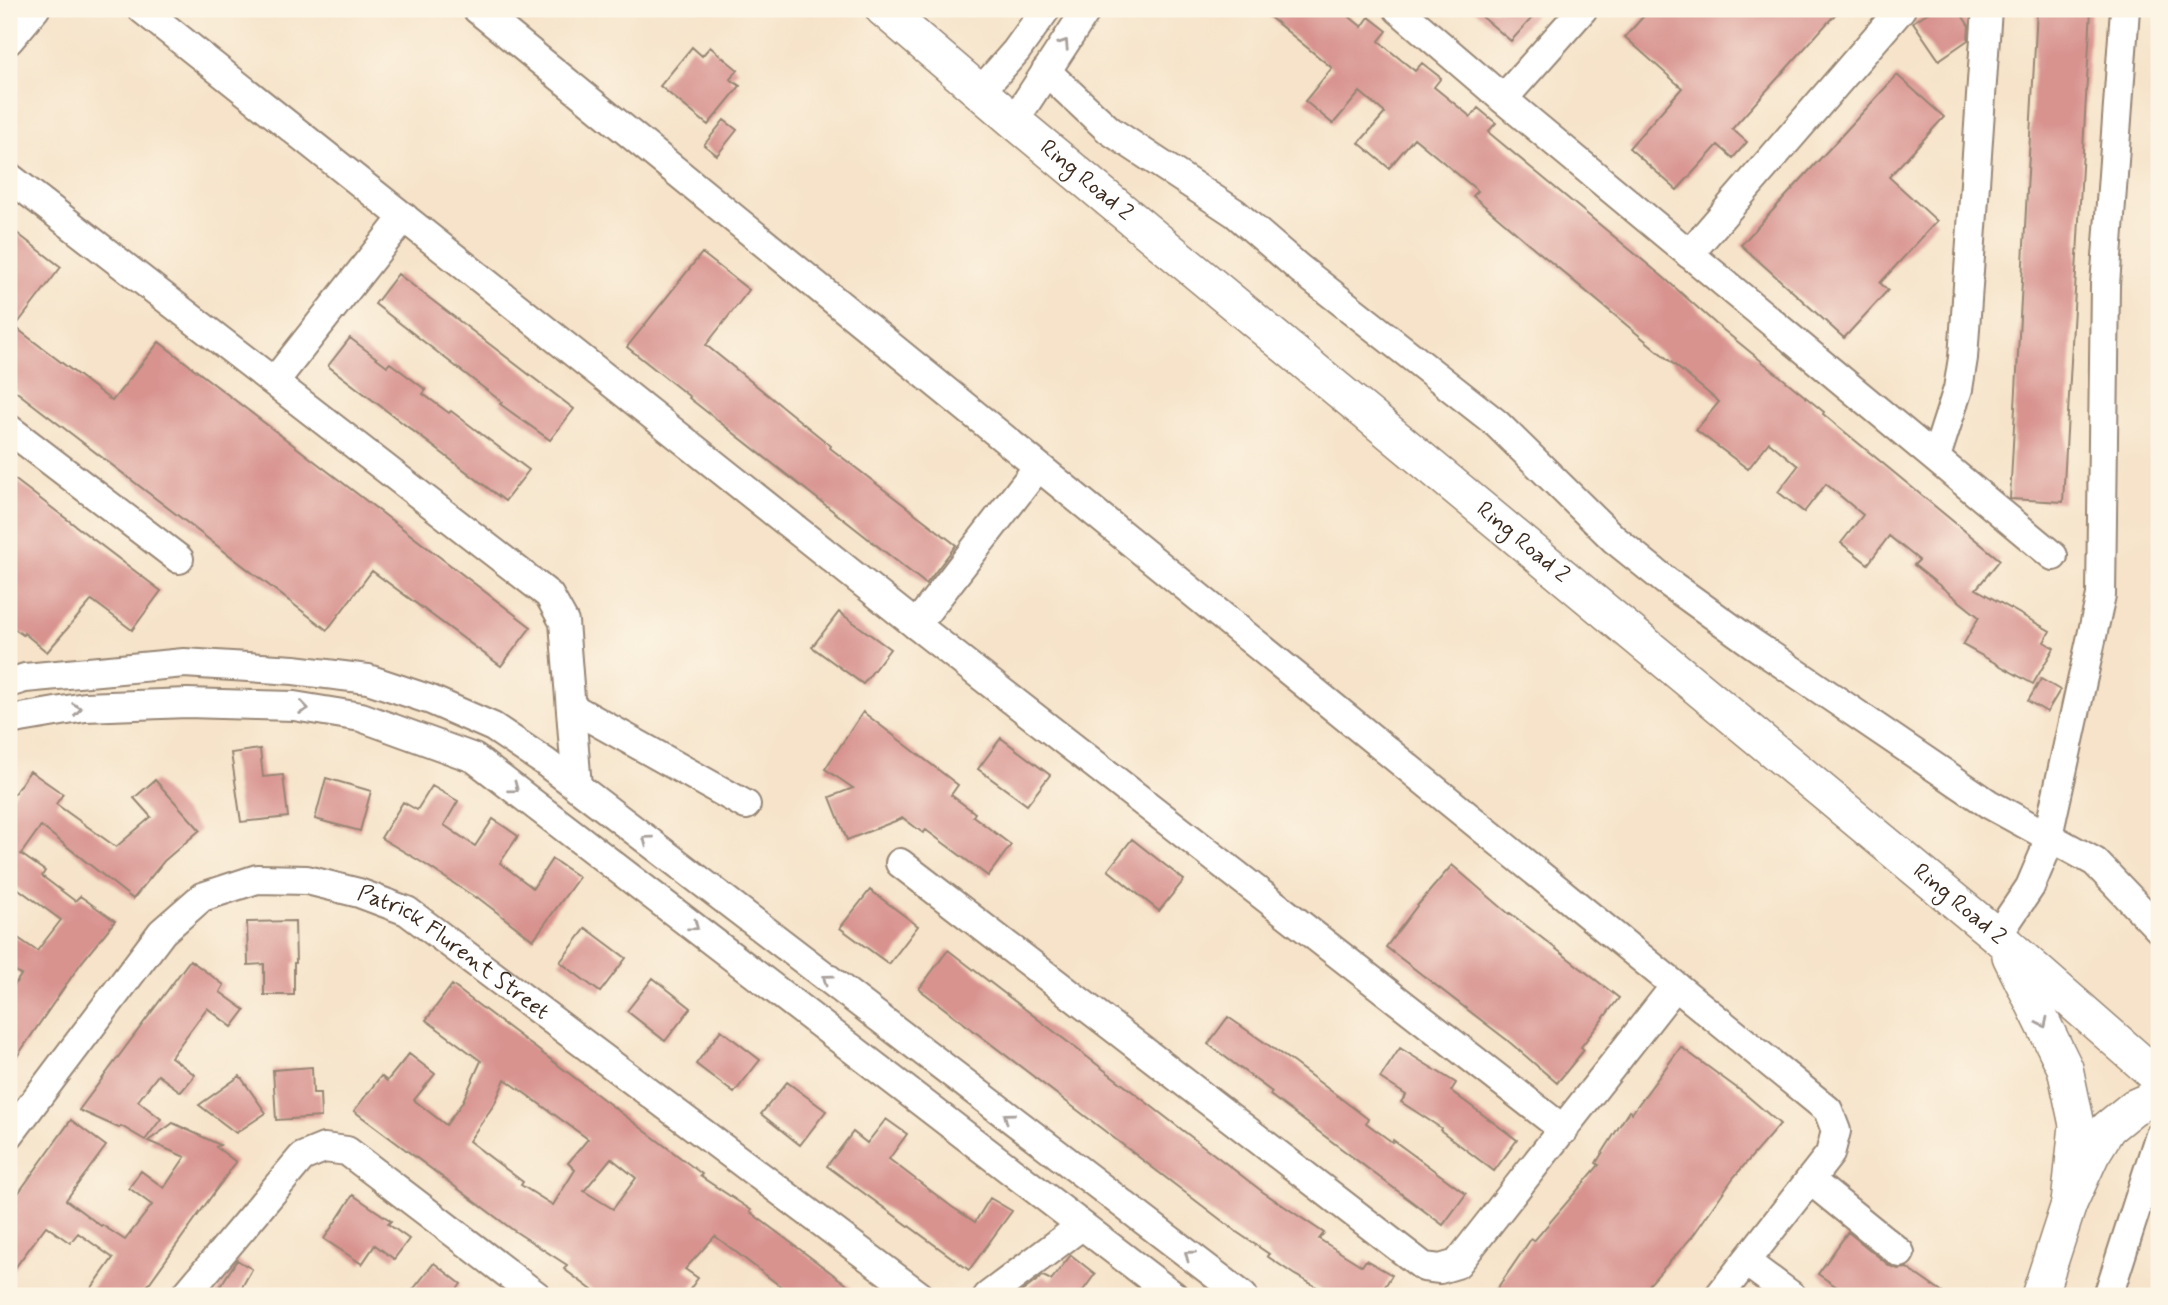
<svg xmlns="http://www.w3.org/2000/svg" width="2168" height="1305" font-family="Mynerve,sans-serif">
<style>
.building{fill:#d8938f;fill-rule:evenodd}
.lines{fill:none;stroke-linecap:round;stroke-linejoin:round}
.minor-casing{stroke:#988674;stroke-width:32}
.major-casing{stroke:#988674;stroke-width:38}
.minor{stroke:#fff;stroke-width:28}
.major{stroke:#fff;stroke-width:35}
.oneway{stroke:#a79f9a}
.labels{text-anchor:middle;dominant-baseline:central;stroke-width:5;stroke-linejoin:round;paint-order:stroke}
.street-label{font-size:23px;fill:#3b2a1e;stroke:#fcf5e5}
</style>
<rect width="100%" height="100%" fill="#fcf5e5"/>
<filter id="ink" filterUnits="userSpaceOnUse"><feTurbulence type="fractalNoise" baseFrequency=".0143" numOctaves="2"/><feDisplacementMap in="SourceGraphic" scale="14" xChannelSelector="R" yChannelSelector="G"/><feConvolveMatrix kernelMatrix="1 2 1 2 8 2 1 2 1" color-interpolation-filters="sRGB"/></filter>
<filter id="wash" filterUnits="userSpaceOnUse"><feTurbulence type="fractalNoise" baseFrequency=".00686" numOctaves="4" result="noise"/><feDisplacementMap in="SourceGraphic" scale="28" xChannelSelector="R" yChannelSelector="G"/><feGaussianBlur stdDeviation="1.57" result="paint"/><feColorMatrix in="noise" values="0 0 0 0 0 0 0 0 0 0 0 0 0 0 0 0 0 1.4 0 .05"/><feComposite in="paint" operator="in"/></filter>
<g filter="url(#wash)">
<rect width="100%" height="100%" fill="#f6e3c9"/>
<g id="blocks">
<path class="building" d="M 1260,9 L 1340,9 L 1362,27 L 1369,17 L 1387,31 L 1379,41 L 1389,50 L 1415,71 L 1422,63 L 1441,78 L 1434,87 L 1471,117 L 1478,108 L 1496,123 L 1488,132 L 1663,277 L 1716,324 L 1824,412 L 1823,414 L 2000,560 L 1976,589 L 2050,631 L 2044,642 L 2054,648 L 2033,684 L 1963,645 L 1979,617 L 1914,565 L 1919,560 L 1889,536 L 1868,564 L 1841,543 L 1863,515 L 1826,484 L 1804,512 L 1778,492 L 1798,466 L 1769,442 L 1748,469 L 1696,430 L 1719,402 L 1528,243 L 1473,196 L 1478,191 L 1414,138 L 1389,168 L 1359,143 L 1385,113 L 1360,92 L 1333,124 L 1305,101 L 1332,68 Z
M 1473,9 L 1540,9 L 1511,41 Z
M 1650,9 L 1840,9 L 1732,129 L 1747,142 L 1733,158 L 1718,145 L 1677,190 L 1629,148 L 1682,88 L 1625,37 Z
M 1934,9 L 1958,9 L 1969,26 L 1968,40 L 1939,60 L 1913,22 Z
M 2037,9 L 2091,9 L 2063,502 L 2010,499 Z
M 692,47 L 702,56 L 710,47 L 738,70 L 730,79 L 740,86 L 708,125 L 660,86 Z
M 1897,75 L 1944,117 L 1889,177 L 1937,221 L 1880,283 L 1888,290 L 1844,338 L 1741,245 Z
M 724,120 L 737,130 L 717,155 L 704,145 Z
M 9,227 L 61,267 L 15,327 L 112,401 L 159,342 L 531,627 L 501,666 L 372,571 L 327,630 L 9,386 Z
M 702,253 L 749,290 L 706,345 L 831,446 L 830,448 L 956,545 L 926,584 L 689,398 L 690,397 L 627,347 Z
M 398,274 L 574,409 L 550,440 L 500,404 L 502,402 L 375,304 Z
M 350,338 L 387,366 L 390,363 L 426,390 L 423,394 L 449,413 L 451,411 L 529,470 L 505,501 L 328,366 Z
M 9,475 L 161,591 L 132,630 L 92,600 L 47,652 L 24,633 L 23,635 L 9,625 Z
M 839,612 L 890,649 L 863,684 L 812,647 Z
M 2041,679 L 2060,690 L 2047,712 L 2028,701 Z
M 863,712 L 958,785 L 951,795 L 975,813 L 973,816 L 1011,845 L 988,876 L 926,830 L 923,833 L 903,818 L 847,840 L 830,797 L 853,788 L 825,769 Z
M 1001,738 L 1050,775 L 1027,805 L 978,769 Z
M 260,749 L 263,777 L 283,775 L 288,817 L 241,822 L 231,753 Z
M 30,771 L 63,794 L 56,804 L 116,847 L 151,817 L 134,798 L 155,780 L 200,830 L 164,861 L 133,899 L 41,826 L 21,854 L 45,871 L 42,876 L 75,901 L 80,896 L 115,921 L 81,963 L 9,1068 L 9,993 L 21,975 L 9,967 L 9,932 L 37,951 L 61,920 L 9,882 L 9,801 Z
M 326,778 L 371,791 L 360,831 L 315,819 Z
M 432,786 L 458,801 L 444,825 L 475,846 L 493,819 L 518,836 L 500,863 L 533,888 L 552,859 L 579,877 L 533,940 L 477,897 L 476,898 L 423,863 L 381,838 L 403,802 L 417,810 Z
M 1132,839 L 1184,880 L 1159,911 L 1108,870 Z
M 1452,865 L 1509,914 L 1510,913 L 1619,998 L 1581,1047 L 1584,1050 L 1557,1083 L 1507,1040 L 1386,947 L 1417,906 Z
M 870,890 L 918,926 L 889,964 L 840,928 Z
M 295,921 L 296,963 L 294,963 L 294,995 L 264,995 L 264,964 L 248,965 L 247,922 Z
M 586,928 L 626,958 L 600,992 L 560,962 Z
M 948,950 L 1263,1192 L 1324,1233 L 1319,1239 L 1362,1266 L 1366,1260 L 1392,1275 L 1379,1296 L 1333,1296 L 1295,1275 L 1267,1256 L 1269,1254 L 1238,1233 L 919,989 Z
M 190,960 L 224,985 L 220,992 L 245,1010 L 232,1027 L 207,1008 L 171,1057 L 195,1075 L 181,1092 L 158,1075 L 138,1101 L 161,1119 L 145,1140 L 121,1126 L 119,1128 L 79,1110 Z
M 653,978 L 691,1008 L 665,1041 L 627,1011 Z
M 452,985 L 702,1174 L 700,1176 L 751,1210 L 750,1212 L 862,1296 L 793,1296 L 715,1236 L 685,1269 L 698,1278 L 685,1296 L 600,1296 L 564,1269 L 567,1265 L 513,1230 L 354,1111 L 381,1076 L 387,1081 L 409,1054 L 435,1074 L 414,1100 L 446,1125 L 462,1103 L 481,1061 L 426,1020 ZM 505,1079 L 588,1139 L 568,1163 L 575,1170 L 553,1205 L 521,1185 L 523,1182 L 469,1141 L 495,1103 ZM 611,1158 L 636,1178 L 613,1209 L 584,1191 Z
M 1228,1017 L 1294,1063 L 1368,1119 L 1366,1123 L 1392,1142 L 1393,1140 L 1466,1194 L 1443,1225 L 1270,1095 L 1272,1092 L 1208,1044 Z
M 721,1030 L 760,1060 L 734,1093 L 696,1064 Z
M 1681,1047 L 1745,1094 L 1780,1124 L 1733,1178 L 1692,1237 L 1639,1296 L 1492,1296 L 1531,1239 L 1534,1241 L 1599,1165 L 1596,1163 L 1629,1111 L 1632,1113 Z
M 1400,1048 L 1456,1083 L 1451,1091 L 1517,1140 L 1494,1171 L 1440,1130 L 1441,1128 L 1401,1102 L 1406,1095 L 1380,1078 Z
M 312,1067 L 313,1093 L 320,1093 L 321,1117 L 276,1120 L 273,1070 Z
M 240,1076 L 266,1113 L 236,1133 L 199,1105 Z
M 787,1082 L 826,1111 L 800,1145 L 761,1114 Z
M 886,1119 L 907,1134 L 889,1159 L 952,1207 L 975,1222 L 990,1198 L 1012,1211 L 969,1270 L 827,1166 L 853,1132 L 867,1143 Z
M 71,1120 L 106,1146 L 66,1200 L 101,1226 L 102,1225 L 125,1240 L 152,1205 L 129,1188 L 141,1171 L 164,1188 L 185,1157 L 148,1141 L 173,1123 L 220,1145 L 216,1147 L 236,1162 L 140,1296 L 86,1296 L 113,1258 L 78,1233 L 70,1243 L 46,1226 L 9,1276 L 9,1206 Z
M 353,1195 L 391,1221 L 388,1224 L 409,1239 L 394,1259 L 375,1245 L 362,1264 L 324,1239 Z
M 1848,1232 L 1890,1266 L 1898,1269 L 1907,1268 L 1947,1296 L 1850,1296 L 1818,1274 Z
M 1071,1255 L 1095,1274 L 1079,1296 L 1016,1296 L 1043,1276 L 1051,1280 Z
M 237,1260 L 252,1269 L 237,1296 L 214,1296 Z
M 434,1263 L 461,1284 L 452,1296 L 408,1296 Z"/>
</g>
</g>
<g filter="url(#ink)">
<use href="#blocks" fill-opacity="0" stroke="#988674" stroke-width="2"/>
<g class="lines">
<defs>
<g id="minor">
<path d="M 142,9 L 916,625 L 1564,1130"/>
<path d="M 477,9 L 1828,1110 L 1836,1131 L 1830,1154 L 1719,1296"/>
<path d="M 1398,9 L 1503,99 L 2053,556"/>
<path d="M 9,40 L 35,9"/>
<path d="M 1046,71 L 1109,130 L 1235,213 L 1300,269 L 1496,423 L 1614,539 L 1666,581 L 1752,643 L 1989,804 L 2095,862 L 2159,929"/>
<path d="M 980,92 L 1016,51 L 1046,9"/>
<path d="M 1503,99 L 1583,9"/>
<path d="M 1014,121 L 1087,9"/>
<path d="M 9,177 L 549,595 L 564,622 L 577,787"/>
<path d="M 1689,254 L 1901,9"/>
<path d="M 274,382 L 404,217"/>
<path d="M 9,429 L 179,559"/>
<path d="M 1936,457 L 1958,389 L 1963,358 L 1987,9"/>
<path d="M 916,625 L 1038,467"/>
<path d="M 9,683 L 25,678 L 184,663 L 294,670 L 368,679 L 431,700 L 493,727 L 545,762 L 1243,1296"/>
<path d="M 571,707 L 746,805"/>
<path d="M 9,720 L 85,707 L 187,703 L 294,706 L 361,717 L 474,758 L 1174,1296"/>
<path d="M 900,863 L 1424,1267 L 1440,1269 L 1457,1264 L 1675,986"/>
<path d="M 1997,936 L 2030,887 L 2044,854 L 2101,595 L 2105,285 L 2125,9"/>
<path id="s1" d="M 9,1135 L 162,932 L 202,897 L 257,879 L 307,880 L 359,893 L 407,911 L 920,1296"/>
<path d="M 1810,1180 L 1900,1253"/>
<path d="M 1746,1262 L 1792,1296"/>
<path d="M 185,1296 L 302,1157 L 324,1148 L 347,1151 L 537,1296"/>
<path d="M 988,1296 L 1081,1226"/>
<path d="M 2108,1296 L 2159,1137"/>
</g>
<g id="major">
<path id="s2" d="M 883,9 L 1014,121 L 1997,936 L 2159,1078"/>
<path d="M 2010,956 L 2065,1068 L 2077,1125 L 2069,1204"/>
<path d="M 2039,1296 L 2069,1204 L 2092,1154 L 2108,1128 L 2134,1107 L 2159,1096"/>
</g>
</defs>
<use href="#minor" class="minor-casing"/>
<use href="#major" class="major-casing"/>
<use href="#minor" class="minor"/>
<use href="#major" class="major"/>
</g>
<defs><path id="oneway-chevron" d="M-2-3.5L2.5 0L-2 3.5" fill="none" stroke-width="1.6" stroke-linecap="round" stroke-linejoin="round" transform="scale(1.75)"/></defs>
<g class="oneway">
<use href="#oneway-chevron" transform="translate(1064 44) rotate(-57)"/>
<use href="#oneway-chevron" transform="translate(304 708) rotate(8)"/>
<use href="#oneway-chevron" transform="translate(77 709) rotate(-8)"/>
<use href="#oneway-chevron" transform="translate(514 788) rotate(37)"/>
<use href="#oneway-chevron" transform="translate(647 840) rotate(-143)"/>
<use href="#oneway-chevron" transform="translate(694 926) rotate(37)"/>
<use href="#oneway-chevron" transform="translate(827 979) rotate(-143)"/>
<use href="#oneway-chevron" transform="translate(2043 1023) rotate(64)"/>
<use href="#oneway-chevron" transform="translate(1008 1117) rotate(-143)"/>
<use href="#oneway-chevron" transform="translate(1189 1255) rotate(-143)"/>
</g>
</g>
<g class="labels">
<g class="street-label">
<text stroke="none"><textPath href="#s2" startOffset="266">Ring Road 2</textPath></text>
<text stroke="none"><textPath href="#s2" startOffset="833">Ring Road 2</textPath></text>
<text stroke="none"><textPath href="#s2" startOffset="1400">Ring Road 2</textPath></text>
<text stroke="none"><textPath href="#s1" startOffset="581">Patrick Flurent Street</textPath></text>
</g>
</g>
<rect width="2168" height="1305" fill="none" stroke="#fcf5e5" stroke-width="35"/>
</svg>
